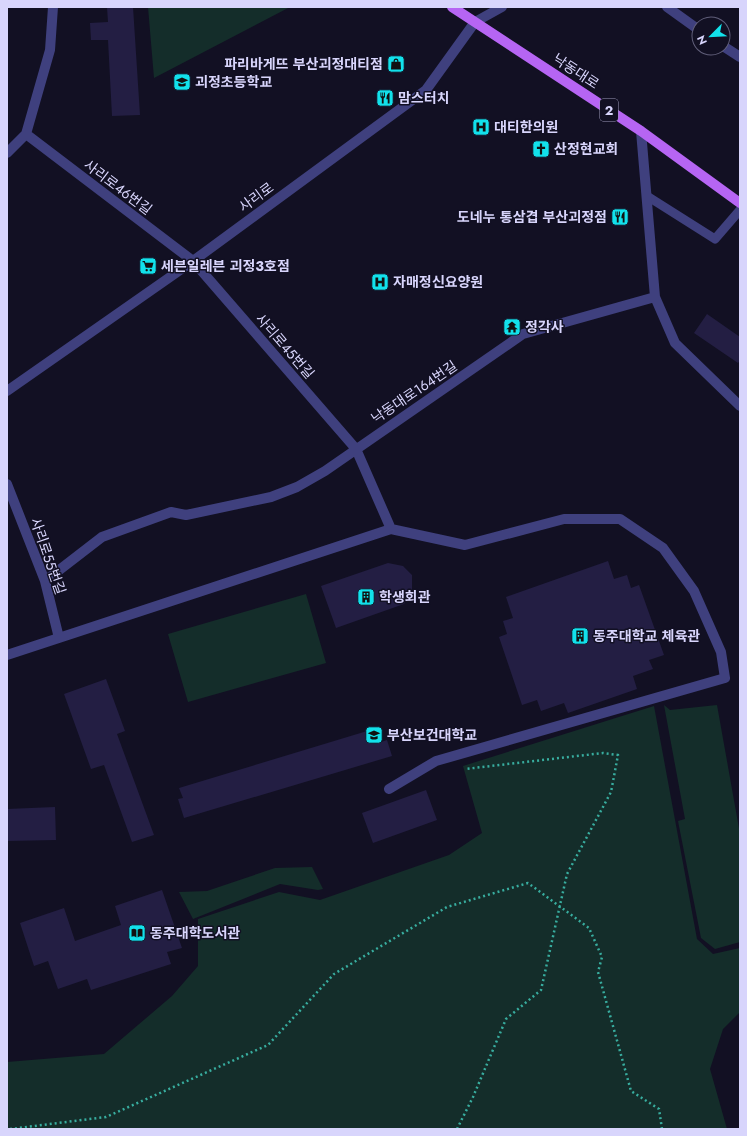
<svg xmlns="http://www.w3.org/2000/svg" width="747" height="1136" font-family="Jost,'Noto Sans KR',sans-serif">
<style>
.green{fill:#142d2a}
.building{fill:#231e43}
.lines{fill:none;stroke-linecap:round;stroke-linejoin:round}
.path{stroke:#38ad9f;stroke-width:2.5;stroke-dasharray:2 3;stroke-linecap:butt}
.service{stroke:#3f407e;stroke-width:9}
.minor{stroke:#3f407e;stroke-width:10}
.tertiary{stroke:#3f407e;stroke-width:10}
.primary{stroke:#b665f3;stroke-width:10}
.labels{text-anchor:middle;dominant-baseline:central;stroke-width:3;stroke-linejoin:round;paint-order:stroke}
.shield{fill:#121023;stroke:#9d9abb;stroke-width:1}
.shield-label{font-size:13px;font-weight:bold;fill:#d8d5fc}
.poi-label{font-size:14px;font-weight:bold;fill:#d8d5fc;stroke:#121023;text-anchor:start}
.street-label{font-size:14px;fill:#d8d5fc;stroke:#121023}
</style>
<rect width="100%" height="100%" fill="#121023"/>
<path class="green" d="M 148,7 L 290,7 L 154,78 Z
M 306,594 L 326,663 L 188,702 L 168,634 Z
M 664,705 L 670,710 L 717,705 L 740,834 L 740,942 L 715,949 L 701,938 L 678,821 L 685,819 Z
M 654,706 L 697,939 L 713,954 L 740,948 L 740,1012 L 723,1029 L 710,1069 L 727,1129 L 7,1129 L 7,1062 L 104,1054 L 172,996 L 198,966 L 198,919 L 279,892 L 320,900 L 449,855 L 482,833 L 463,766 Z
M 312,867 L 323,889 L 318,890 L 280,884 L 193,919 L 179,892 L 207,891 L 275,868 Z"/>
<path class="building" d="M 107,7 L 133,7 L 140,115 L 112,116 L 108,40 L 91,40 L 90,23 L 108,22 Z
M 707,314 L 740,337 L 740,360 L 738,363 L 694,333 Z
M 608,561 L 614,579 L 627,575 L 631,588 L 639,585 L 664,655 L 649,660 L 653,669 L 633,676 L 637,689 L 568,713 L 564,703 L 541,711 L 537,700 L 522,705 L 499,637 L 507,634 L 503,621 L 513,618 L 506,597 Z
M 388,563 L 403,566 L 412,575 L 412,591 L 404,604 L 336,628 L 321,586 Z
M 106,679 L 125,731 L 117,734 L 154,835 L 132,842 L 104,765 L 91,769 L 64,694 Z
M 377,728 L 381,742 L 387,740 L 392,756 L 184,818 L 178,799 L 183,798 L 179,788 Z
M 426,790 L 437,820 L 373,843 L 362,813 Z
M 55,807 L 56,840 L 7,841 L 7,809 Z
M 162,890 L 182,948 L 167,952 L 171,964 L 91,990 L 87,979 L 58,989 L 48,961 L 34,966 L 20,923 L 64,908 L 75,941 L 121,925 L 115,906 Z"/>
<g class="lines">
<path class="path" d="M 10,1129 L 106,1117 L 268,1045 L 334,974 L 447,907 L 528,883 L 589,928 L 602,957 L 598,972 L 631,1091 L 659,1109 L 662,1129
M 457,1129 L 473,1097 L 506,1019 L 541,990 L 567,874 L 611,792 L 618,755 L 603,753 L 465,769"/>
<path class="service" d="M 647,196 L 715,239 L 740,210"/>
<path class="minor" d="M 667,7 L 699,30
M 723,46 L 740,57
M 26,134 L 193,261 L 356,449 L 391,529
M 7,153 L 26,134 L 50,50 L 53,7
M 655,297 L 675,343 L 740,406
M 7,484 L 45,581 L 59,638
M 45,581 L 102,537 L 171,512 L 186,515 L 271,497 L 297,487 L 325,471 L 523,334 L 655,297 L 641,131
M 7,655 L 391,529 L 465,545 L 564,519 L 620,519 L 663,548 L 694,591 L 721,652 L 725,678 L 436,761 L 389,789"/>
<path class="tertiary" d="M 7,391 L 193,261 L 426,90 L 475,22 L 502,7"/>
<path class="primary" d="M 452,7 L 641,131 L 740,203"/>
</g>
<defs>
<symbol id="shop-square" viewBox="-11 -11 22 22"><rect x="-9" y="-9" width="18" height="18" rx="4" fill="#12e1eb" stroke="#121023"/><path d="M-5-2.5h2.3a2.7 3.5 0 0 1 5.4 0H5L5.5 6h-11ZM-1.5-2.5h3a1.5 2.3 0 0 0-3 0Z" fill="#111"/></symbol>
<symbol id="school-square" viewBox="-11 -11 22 22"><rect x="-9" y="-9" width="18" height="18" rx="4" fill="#12e1eb" stroke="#121023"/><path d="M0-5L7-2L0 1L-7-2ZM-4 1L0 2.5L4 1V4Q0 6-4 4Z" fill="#111"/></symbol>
<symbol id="restaurant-square" viewBox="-11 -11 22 22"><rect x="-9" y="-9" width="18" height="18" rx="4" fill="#12e1eb" stroke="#121023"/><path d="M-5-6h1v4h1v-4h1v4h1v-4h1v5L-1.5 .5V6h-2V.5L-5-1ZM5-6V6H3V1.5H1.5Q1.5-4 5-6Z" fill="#111"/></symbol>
<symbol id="hospital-square" viewBox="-11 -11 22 22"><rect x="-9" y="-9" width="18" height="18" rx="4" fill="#12e1eb" stroke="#121023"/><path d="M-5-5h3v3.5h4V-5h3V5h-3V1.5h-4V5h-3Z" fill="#111"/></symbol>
<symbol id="church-square" viewBox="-11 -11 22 22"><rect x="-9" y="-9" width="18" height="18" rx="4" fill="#12e1eb" stroke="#121023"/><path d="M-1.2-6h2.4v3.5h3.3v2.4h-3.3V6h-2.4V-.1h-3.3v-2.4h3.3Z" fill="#111"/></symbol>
<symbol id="supermarket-square" viewBox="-11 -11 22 22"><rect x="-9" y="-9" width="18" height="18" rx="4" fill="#12e1eb" stroke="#121023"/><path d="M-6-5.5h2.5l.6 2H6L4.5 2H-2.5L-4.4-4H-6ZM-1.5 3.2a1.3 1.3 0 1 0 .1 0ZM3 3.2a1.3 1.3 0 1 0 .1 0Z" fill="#111"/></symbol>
<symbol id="temple-square" viewBox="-11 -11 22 22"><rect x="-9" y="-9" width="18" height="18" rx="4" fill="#12e1eb" stroke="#121023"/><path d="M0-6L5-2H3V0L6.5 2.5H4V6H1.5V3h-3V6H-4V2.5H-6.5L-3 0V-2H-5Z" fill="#111"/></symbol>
<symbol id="building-square" viewBox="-11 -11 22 22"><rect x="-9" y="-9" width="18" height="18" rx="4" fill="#12e1eb" stroke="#121023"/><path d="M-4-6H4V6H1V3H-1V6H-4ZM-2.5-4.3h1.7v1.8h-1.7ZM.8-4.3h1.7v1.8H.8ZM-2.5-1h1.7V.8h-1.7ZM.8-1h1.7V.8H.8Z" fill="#111"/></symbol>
<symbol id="university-square" viewBox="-11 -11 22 22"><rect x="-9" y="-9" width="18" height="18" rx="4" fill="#12e1eb" stroke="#121023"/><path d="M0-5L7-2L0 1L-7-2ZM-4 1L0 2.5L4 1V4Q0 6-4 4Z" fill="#111"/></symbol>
<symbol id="library-square" viewBox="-11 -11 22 22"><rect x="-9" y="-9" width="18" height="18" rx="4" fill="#12e1eb" stroke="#121023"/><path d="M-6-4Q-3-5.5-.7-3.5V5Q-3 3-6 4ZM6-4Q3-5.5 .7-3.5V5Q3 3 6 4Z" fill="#111"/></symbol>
</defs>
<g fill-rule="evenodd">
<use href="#shop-square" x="386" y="54" width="20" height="20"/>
<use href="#school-square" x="172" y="72" width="20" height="20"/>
<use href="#restaurant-square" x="375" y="88" width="20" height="20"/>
<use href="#hospital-square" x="471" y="117" width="20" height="20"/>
<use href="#church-square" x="531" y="139" width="20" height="20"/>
<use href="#restaurant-square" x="610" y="207" width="20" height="20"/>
<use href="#supermarket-square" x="138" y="256" width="20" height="20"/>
<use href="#hospital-square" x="370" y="272" width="20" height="20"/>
<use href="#temple-square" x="502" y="317" width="20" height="20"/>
<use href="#building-square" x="356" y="587" width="20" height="20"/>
<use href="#building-square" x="570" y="626" width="20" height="20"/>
<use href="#university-square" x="364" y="725" width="20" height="20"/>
<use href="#library-square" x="127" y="923" width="20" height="20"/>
</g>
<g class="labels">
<rect class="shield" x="600" y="99" width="18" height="22" rx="3"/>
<g class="shield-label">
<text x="609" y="110">2</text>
</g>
<g class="poi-label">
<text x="383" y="64" text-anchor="end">파리바게뜨 부산괴정대티점</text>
<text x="195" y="82">괴정초등학교</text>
<text x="398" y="98">맘스터치</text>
<text x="494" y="127">대티한의원</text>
<text x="554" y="149">산정현교회</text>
<text x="607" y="217" text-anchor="end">도네누 통삼겹 부산괴정점</text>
<text x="161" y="266">세븐일레븐 괴정3호점</text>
<text x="393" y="282">자매정신요양원</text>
<text x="525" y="327">정각사</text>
<text x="379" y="597">학생회관</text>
<text x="593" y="636">동주대학교 체육관</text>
<text x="387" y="735">부산보건대학교</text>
<text x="150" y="933">동주대학도서관</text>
</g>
<g class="street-label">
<text transform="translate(576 71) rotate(33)">낙동대로</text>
<text transform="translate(118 187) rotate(37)">사리로46번길</text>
<text transform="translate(256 197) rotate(-36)">사리로</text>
<text transform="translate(285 346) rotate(49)">사리로45번길</text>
<text transform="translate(414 392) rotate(-34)">낙동대로164번길</text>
<text transform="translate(48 556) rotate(71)">사리로55번길</text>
</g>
</g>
<rect width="747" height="1136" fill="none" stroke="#d8d5fc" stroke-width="16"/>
<g transform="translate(711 36) rotate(246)"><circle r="19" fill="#121023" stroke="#615f7a"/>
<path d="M0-3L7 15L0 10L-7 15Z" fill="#12e1eb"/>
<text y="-6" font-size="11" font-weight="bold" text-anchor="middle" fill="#d8d5fc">N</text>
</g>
</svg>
